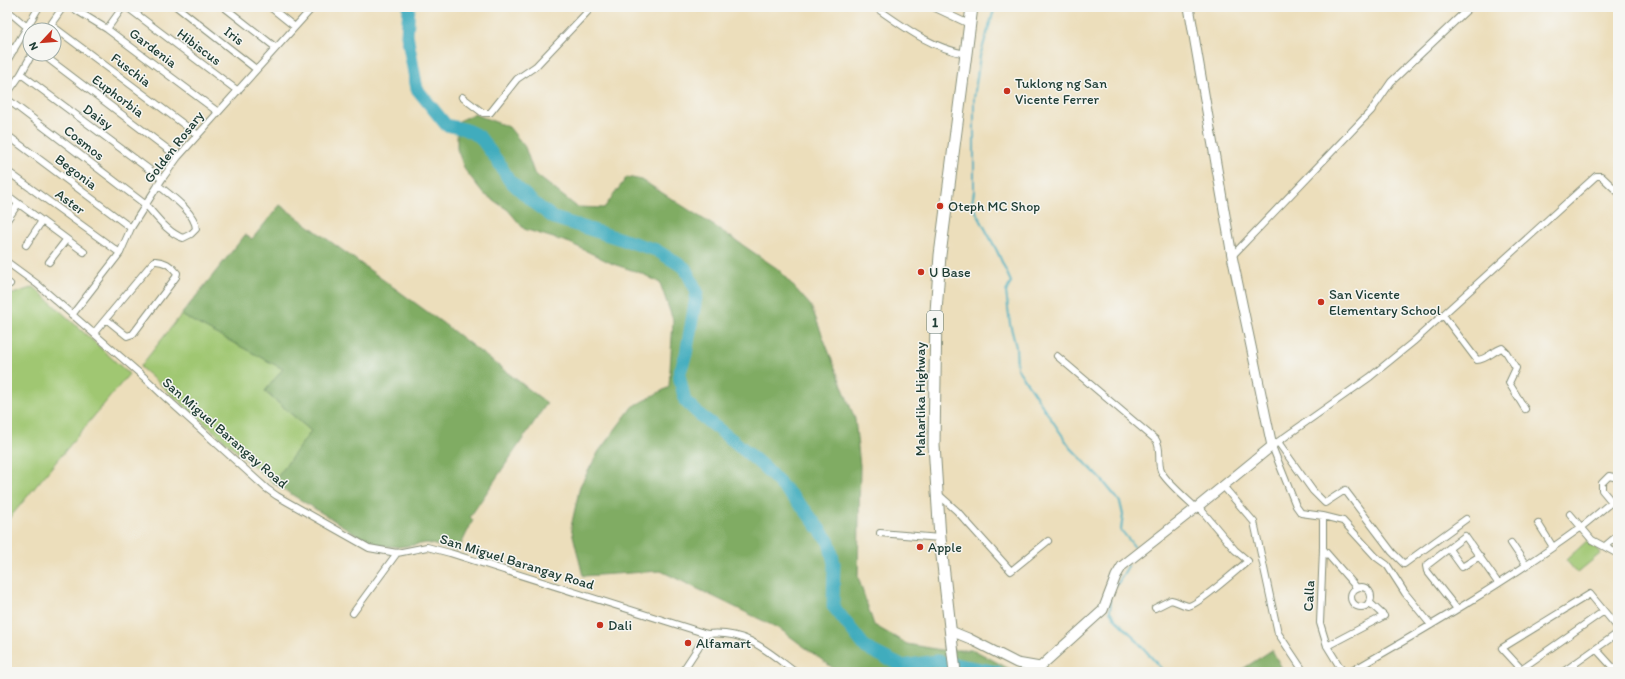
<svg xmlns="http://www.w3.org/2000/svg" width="1625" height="679" font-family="Itim,sans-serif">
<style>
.green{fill:#a0c772;stroke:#608253}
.forest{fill:#80ac64;stroke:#50744c}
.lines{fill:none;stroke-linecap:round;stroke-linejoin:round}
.stream{stroke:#3facbd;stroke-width:2}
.river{stroke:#3facbd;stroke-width:13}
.street-casing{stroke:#868e78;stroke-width:8}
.secondary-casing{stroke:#868e78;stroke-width:11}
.highway-casing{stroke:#868e78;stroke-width:13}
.street{stroke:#fff;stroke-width:6}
.secondary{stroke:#fff;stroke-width:9}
.highway{stroke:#fff;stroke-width:11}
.poi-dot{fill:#c8321e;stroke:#f6f6f2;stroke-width:1.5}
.labels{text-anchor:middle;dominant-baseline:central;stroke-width:3;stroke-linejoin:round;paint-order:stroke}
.shield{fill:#f6f6f2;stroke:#60746d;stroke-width:1}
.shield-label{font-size:13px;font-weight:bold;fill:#1f3d34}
.street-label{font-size:14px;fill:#1f3d34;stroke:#f6f6f2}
.poi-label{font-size:14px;fill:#1f3d34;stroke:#f6f6f2;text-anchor:start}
</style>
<rect width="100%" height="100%" fill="#f6f6f2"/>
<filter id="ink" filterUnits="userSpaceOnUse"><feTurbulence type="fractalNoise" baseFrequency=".025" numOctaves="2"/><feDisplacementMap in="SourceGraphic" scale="8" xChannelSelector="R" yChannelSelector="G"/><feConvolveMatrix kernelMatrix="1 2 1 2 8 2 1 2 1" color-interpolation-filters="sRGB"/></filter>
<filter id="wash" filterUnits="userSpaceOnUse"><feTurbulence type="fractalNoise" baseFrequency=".012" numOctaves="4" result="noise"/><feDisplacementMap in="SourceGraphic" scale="16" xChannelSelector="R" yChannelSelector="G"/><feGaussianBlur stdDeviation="0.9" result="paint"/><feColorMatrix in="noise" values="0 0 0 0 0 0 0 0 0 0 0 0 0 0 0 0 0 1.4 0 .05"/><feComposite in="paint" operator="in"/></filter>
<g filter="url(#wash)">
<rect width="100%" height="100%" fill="#ecdebb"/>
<path class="green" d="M 34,287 L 129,374 L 7,521 L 7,296 Z
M 181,315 L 283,369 L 265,392 L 311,431 L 273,483 L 140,367 Z
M 1589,539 L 1601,553 L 1577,573 L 1566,560 Z"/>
<path class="forest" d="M 474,114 L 509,127 L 525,147 L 534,173 L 577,207 L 604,208 L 627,177 L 642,180 L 719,229 L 778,269 L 811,306 L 855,419 L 860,466 L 858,577 L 874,625 L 907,644 L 941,650 L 974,650 L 1015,672 L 841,672 L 837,671 L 780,629 L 661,571 L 583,576 L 571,527 L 580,486 L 599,451 L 632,407 L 669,387 L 673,320 L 660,283 L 641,273 L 613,264 L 570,243 L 524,229 L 508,210 L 484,194 L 465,170 L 457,149 L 457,122 Z
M 280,205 L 440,321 L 547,403 L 470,517 L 473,520 L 458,551 L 427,543 L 399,547 L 374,545 L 273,483 L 311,431 L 265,391 L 283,369 L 181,315 L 245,235 L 252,239 Z
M 1272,650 L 1284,672 L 1238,672 Z"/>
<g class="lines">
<path class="stream" d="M 995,7 L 980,56 L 974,98 L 974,191 L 972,204 L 997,251 L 1011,282 L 1006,292 L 1010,324 L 1016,347 L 1017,368 L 1070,447 L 1102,480 L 1120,502 L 1123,515 L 1121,530 L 1137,550
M 1117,585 L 1128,566
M 1111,600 L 1110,611 L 1116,620 L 1133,636 L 1164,672"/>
<path class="river" d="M 409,7 L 407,35 L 417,89 L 446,125 L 464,129 L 479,136 L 499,163 L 509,180 L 535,204 L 554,218 L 656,250 L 685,268 L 697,292 L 686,354 L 679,375 L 685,401 L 701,416 L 735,442 L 765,468 L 805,510 L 829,542 L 834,563 L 833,606 L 866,648 L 902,666 L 937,661 L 997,672"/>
</g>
</g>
<g filter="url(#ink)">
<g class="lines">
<defs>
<path id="street" d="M 71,7 L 107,29 L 218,112
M 127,7 L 238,91
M 177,7 L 256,69
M 224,7 L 275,47
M 270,7 L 295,27
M 875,7 C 904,27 931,48 966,54
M 933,7 L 969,24
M 7,10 L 27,27
M 51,25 L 198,135
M 107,29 L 123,7
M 47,30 L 63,7
M 7,45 L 14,50
M 42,54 L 178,157
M 7,61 L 39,7
M 21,74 L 162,179
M 7,94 L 21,74 L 32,54
M 462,97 L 483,113 L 490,113 L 517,79 L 536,66 L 592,7
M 7,99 L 146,205 C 156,216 168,233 183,238 L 191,234 L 196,229 C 195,212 170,195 158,185
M 7,135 L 131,228
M 7,171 L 120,253
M 7,195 L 84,252
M 7,220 L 18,204
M 26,245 L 42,221
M 1232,256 L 1371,111 L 1391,82 L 1470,7
M 7,262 L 37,284 L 145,378 L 166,398 L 267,489 L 277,496 L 369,548 L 397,553 L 427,547 L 450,553 L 707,634 C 746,630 766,650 795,672
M 49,262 L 66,240
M 7,282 L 10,284
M 72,315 L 120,253 L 131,228 L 162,179 L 178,157 L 313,7
M 1443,315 L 1477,360 C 1486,360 1493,351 1502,348 L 1506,352 L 1516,368 L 1509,383 L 1525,409
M 94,333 L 154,261 C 163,260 172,266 177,273 L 176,277 L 133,334 L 127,336 L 106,319
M 1057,356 L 1156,440 C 1162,449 1157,461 1161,471 C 1165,481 1188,500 1196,508
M 1278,442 L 1313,491 L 1325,503 L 1345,490 L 1392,552 L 1404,564 L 1466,519
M 1223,486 L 1254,522 L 1278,633 L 1304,672
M 938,494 L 957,511 L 1011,571 L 1048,541
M 1612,502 L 1602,490 L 1602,483 L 1609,476 L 1618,478
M 1570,514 L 1592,540 L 1618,554
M 1323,516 L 1323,549 L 1320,623 L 1327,646 L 1343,672
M 1538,523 L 1553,547
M 880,533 L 940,538
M 1511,543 L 1526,565
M 1605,546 L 1618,535
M 1323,549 L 1357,588
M 1449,549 L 1462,567 L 1480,556
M1351 597a10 10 0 1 1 20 0a10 10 0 1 1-20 0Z
M 1155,608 L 1171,600 C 1177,601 1182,605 1188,606 C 1197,606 1239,568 1248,561 L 1235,550 L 1198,506
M 1457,609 L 1427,571 L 1426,566 L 1465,536 L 1498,583
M 353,613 L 397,553
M 1431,625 L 1405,593 L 1387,565 L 1376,557 L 1343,521 L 1323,516 L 1301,513 L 1296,506 L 1272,446 L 1370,377 L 1413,342 L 1596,176 L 1601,176 L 1618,192
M 1327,646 L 1384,616 L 1369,602
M 1596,649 L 1617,672
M 1573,665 L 1579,672
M 1521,669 L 1604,611
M 682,672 L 707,634
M 1350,672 C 1429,627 1507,581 1580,528 C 1593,518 1605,507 1618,497
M 1524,672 L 1502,648 L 1590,594 L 1618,628
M 1563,672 L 1618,633"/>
<path id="secondary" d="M 951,631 L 968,638 L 1017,663 L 1040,667 L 1103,610 L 1116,576 L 1122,566 L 1196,508 L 1272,446 L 1232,256 L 1189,7"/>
<path id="highway" d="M 955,672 L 940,538 L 934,445 L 936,312 L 940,255 L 972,7"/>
</defs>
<use href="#street" class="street-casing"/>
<use href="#secondary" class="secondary-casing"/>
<use href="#highway" class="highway-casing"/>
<use href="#street" class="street"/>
<use href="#secondary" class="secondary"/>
<use href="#highway" class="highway"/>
</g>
</g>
<g class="poi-dot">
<circle cx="1007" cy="91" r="4"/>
<circle cx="940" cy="206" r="4"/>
<circle cx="921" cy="272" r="4"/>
<circle cx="1321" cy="302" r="4"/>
<circle cx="920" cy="547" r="4"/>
<circle cx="600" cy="625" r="4"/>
<circle cx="688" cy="643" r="4"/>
</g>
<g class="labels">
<rect class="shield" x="927" y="311" width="16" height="22" rx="3"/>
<g class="shield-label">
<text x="935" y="322">1</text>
</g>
<g class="street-label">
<text transform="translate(234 36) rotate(38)">Iris</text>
<text transform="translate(199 47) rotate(37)">Hibiscus</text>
<text transform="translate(153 48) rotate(37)">Gardenia</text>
<text transform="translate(131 70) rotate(37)">Fuschia</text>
<text transform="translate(118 96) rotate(37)">Euphorbia</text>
<text transform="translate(98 117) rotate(36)">Daisy</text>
<text transform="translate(84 143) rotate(38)">Cosmos</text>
<text transform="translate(174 147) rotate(-52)">Golden Rosary</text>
<text transform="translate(76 172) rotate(37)">Begonia</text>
<text transform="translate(70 202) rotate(36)">Aster</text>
<text transform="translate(920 399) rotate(-90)">Maharlika Highway</text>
<text transform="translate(225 433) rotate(41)">San Miguel Barangay Road</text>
<text transform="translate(517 562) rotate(17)">San Miguel Barangay Road</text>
<text transform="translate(1309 596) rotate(-87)">Calla</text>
</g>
<g class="poi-label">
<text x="1015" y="83">Tuklong ng San<tspan x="1015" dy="16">Vicente Ferrer</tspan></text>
<text x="948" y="206">Oteph MC Shop</text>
<text x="929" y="272">U Base</text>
<text x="1329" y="294">San Vicente<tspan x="1329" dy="16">Elementary School</tspan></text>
<text x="928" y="547">Apple</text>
<text x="608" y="625">Dali</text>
<text x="696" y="643">Alfamart</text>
</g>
</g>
<rect width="1625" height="679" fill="none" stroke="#f6f6f2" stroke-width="24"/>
<g transform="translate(42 42) rotate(244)"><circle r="19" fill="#f6f6f2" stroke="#a0aca6"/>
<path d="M0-3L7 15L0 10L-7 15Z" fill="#c8321e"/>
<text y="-6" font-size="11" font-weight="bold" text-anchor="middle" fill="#1f3d34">N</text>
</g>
</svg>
